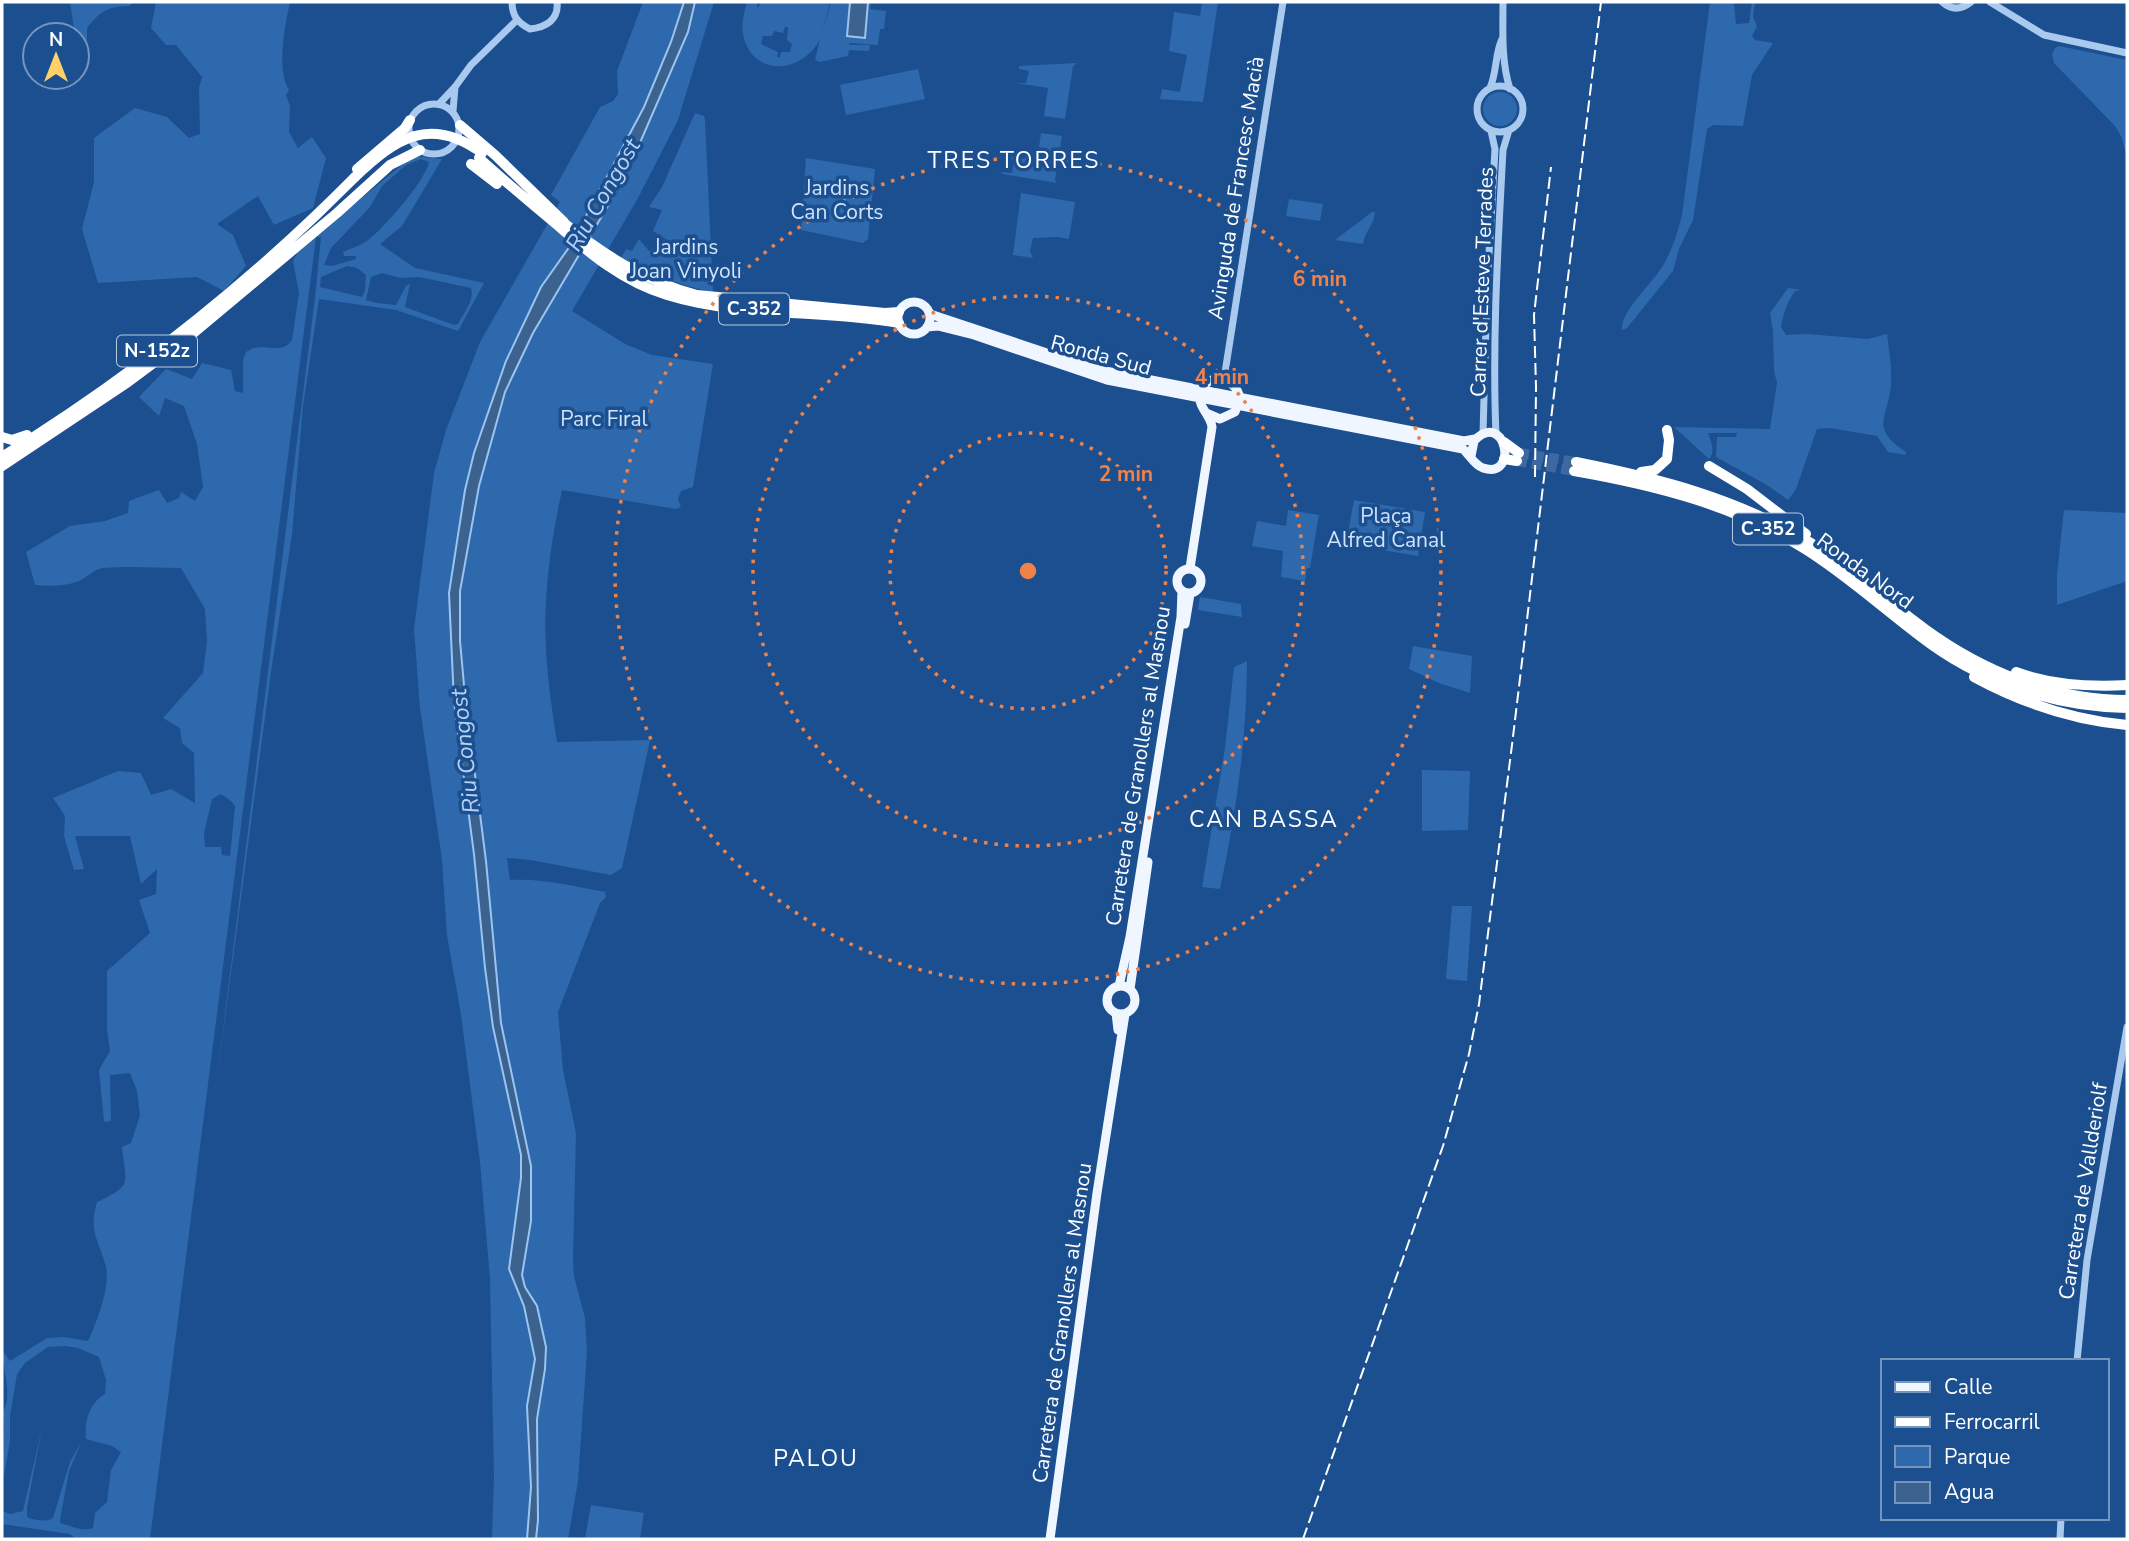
<svg xmlns="http://www.w3.org/2000/svg" width="2129" height="1541" font-family="'Nunito Sans',sans-serif">
<style>
.green{fill:#2e69ad;fill-rule:evenodd}
.water{fill:#3c6290;stroke:#9cc4f0;stroke-width:2}
.lines{fill:none;stroke-linecap:round;stroke-linejoin:round}
.highway-tunnel{stroke:#3d69a0;stroke-width:10;stroke-dasharray:10 5;stroke-linecap:butt}
.minor{stroke:#a9c9ee;stroke-width:7}
.major{stroke:#f0f6ff;stroke-width:9}
.highway{stroke:#fff;stroke-width:10}
.rail{stroke:#fff;stroke-width:2;stroke-dasharray:12 5;stroke-linecap:butt}
.highway-bridge{stroke:#fff;stroke-width:10}
.ring{fill:none;stroke:#ee8249;stroke-width:3.5;stroke-dasharray:3.5 7}
.labels{text-anchor:middle;dominant-baseline:central;stroke-width:7;stroke-linejoin:round;paint-order:stroke}
.shield{fill:#1b4f8f;stroke:#bbcadd;stroke-width:2}
.shield-label{font-size:19px;font-weight:bold;fill:#fff}
.park-label{font-size:21px;fill:#cfe3fa;stroke:#1b4f8f}
.street-label{font-size:21px;fill:#fff;stroke:#1b4f8f}
.neighbourhood-label{font-size:23px;letter-spacing:2px;fill:#fff;stroke:#1b4f8f}
.water-label{font-size:23px;font-style:italic;fill:#b5d3f5;stroke:#1b4f8f}
.centre{fill:#ee8249;stroke:#1b4f8f;stroke-width:3.5}
.ring-label{font-size:21px;text-anchor:middle;font-weight:bold;fill:#ee8249;stroke:#1b4f8f;stroke-width:7;stroke-linejoin:round;paint-order:stroke}
</style>
<rect width="100%" height="100%" fill="#1b4f8f"/>
<path class="green" d="M 70,2 L 134,2 L 129,6 C 106,7 102,10 87,28 L 87,66 L 79,68 L 77,35 L 75,35 Z
M 156,2 L 290,2 C 285,25 276,70 289,90 L 286,95 L 290,106 L 289,132 L 298,148 L 312,137 L 326,158 L 313,208 L 274,225 L 258,196 L 217,224 L 233,235 L 246,266 L 224,291 L 197,277 L 98,283 L 82,229 L 94,182 L 94,138 L 135,108 L 167,117 L 189,138 L 200,134 L 199,88 L 202,77 L 176,45 L 166,45 L 151,28 Z
M 643,2 L 684,2 L 671,42 L 644,107 L 570,246 L 541,287 L 506,361 L 474,453 L 465,490 L 449,593 L 454,702 L 474,854 L 485,968 L 493,1027 L 521,1155 L 521,1178 L 509,1269 L 524,1306 L 535,1360 L 527,1406 L 531,1487 L 527,1539 L 492,1539 L 494,1477 L 490,1279 L 480,1162 L 461,1015 L 447,935 L 442,860 L 420,708 L 414,629 L 434,473 L 446,430 L 480,342 L 560,202 L 551,195 L 600,107 L 613,101 L 618,94 L 617,71 Z
M 695,2 L 714,2 L 678,120 L 638,198 L 572,311 L 625,344 L 652,355 L 713,364 L 693,487 L 681,491 L 678,499 L 681,507 L 676,509 L 562,490 C 554,527 548,564 546,602 C 543,649 550,696 557,742 L 650,740 L 622,868 L 611,875 L 530,860 L 507,858 L 510,880 C 542,878 574,886 605,892 L 606,897 L 600,903 L 558,1012 L 563,1070 L 576,1133 L 573,1260 L 574,1276 L 585,1318 L 587,1352 L 578,1481 L 568,1539 L 536,1539 L 538,1520 L 537,1419 L 545,1369 L 546,1347 L 537,1306 L 525,1287 L 522,1275 L 531,1216 L 531,1166 L 501,1023 L 486,861 L 465,696 L 460,641 L 460,591 L 479,486 L 505,392 L 533,333 L 609,204 L 639,145 L 688,32 Z
M 747,2 L 758,2 L 757,7 L 759,7 L 760,2 L 830,2 L 822,33 L 831,2 L 871,2 L 870,9 L 886,11 L 884,29 L 880,29 L 878,45 L 849,43 L 850,45 L 870,45 L 869,51 L 849,50 L 848,56 L 820,62 L 815,60 L 820,39 C 802,75 751,77 743,34 C 741,23 744,13 747,2 ZM 785,27 L 788,27 L 787,40 L 792,44 L 790,52 L 781,52 L 780,57 L 777,57 L 778,52 L 761,44 L 763,36 L 772,36 L 774,31 L 783,33 Z
M 1202,2 L 1218,2 L 1203,102 L 1160,99 L 1162,89 L 1180,92 L 1187,55 L 1169,51 L 1174,12 L 1200,16 Z
M 1710,2 L 1734,2 L 1736,24 L 1749,23 L 1752,2 L 1755,2 L 1753,17 L 1757,26 L 1752,36 L 1755,40 L 1773,43 L 1752,75 L 1743,126 L 1713,125 L 1707,129 L 1693,220 L 1679,249 L 1673,271 L 1627,328 L 1622,330 C 1620,310 1655,282 1665,262 C 1673,247 1678,231 1682,215 Z
M 2059,46 L 2127,60 L 2127,159 L 2122,138 L 2115,126 L 2054,63 L 2052,54 L 2055,48 Z
M 1077,63 L 1073,66 L 1065,119 L 1044,116 L 1048,88 L 1016,83 L 1026,83 L 1029,71 L 1019,69 L 1019,66 Z
M 918,69 L 925,99 L 846,115 L 840,85 Z
M1483 109a17 17 0 1 1 34 0a17 17 0 1 1-34 0Z
M 695,113 L 704,116 L 705,120 L 713,292 C 678,285 653,275 621,258 L 626,249 L 632,251 L 639,239 L 649,251 L 667,240 L 653,231 L 662,210 L 649,207 L 662,187 Z
M 1041,133 L 1062,136 L 1055,180 L 1057,183 L 1002,174 L 1002,172 L 1012,173 L 1014,160 L 1004,158 L 1004,156 L 1037,161 Z
M 413,156 L 442,159 L 402,226 L 380,244 L 415,268 L 484,283 L 458,331 L 396,310 L 319,299 L 303,406 L 292,534 L 271,672 L 216,1086 L 315,298 L 321,237 L 316,237 L 150,1539 L 76,1539 L 70,1534 L 2,1524 L 2,1511 L 10,1514 L 23,1511 L 42,1428 L 27,1507 L 27,1517 C 35,1521 46,1522 53,1518 L 70,1462 L 82,1441 L 69,1471 L 60,1520 L 60,1523 C 71,1526 83,1532 93,1528 L 95,1513 L 107,1502 L 111,1470 L 121,1452 L 112,1446 L 86,1439 C 84,1422 89,1403 105,1394 L 106,1380 L 99,1357 L 78,1348 L 65,1346 L 48,1347 L 25,1363 L 17,1374 L 10,1416 L 10,1442 L 2,1485 L 4,1421 L 2,1412 C 14,1397 2,1369 2,1350 L 10,1361 L 47,1338 L 64,1337 L 88,1341 C 97,1322 110,1288 106,1267 C 99,1240 88,1232 97,1202 C 135,1185 125,1182 122,1147 L 131,1143 L 140,1115 L 137,1091 L 130,1073 L 110,1075 L 111,1121 L 104,1122 L 99,1070 L 110,1051 L 107,1028 L 107,971 L 150,933 L 139,900 L 156,894 L 157,869 L 141,884 L 130,836 L 75,836 L 84,869 L 74,870 L 64,836 L 65,816 L 53,798 L 118,771 L 141,773 L 151,795 L 171,789 L 195,803 L 194,753 L 182,743 L 180,728 L 163,718 L 203,673 L 207,641 L 205,609 L 181,568 C 154,568 129,566 103,568 C 94,569 87,578 79,581 C 64,587 50,586 35,585 L 26,552 L 70,526 L 105,521 L 128,513 L 129,501 L 159,490 L 167,503 L 179,498 L 181,492 L 195,501 L 203,487 L 197,444 L 184,406 L 165,398 L 159,416 L 139,397 L 166,369 L 192,379 L 202,363 L 231,370 L 235,391 L 243,393 L 243,360 L 246,352 C 262,340 281,357 292,340 L 299,293 L 293,261 L 299,249 ZM 421,159 L 429,162 C 426,180 384,228 368,240 C 361,246 351,248 343,252 L 344,256 L 356,256 L 356,259 L 332,266 L 324,265 L 331,248 L 370,207 L 382,186 L 406,165 ZM 347,266 L 357,268 L 366,275 L 365,290 L 362,297 L 320,287 L 321,277 ZM 382,273 L 401,278 L 419,277 L 471,288 C 475,300 464,312 458,324 L 454,325 L 405,307 L 410,284 L 406,286 L 396,305 L 377,303 L 366,300 L 371,277 ZM 221,794 L 231,801 L 235,806 L 230,856 L 222,855 L 221,847 L 205,847 L 204,833 L 212,799 Z
M 806,158 L 875,169 L 868,239 L 863,243 L 801,230 Z
M 1021,193 L 1075,202 L 1069,239 L 1057,237 L 1033,238 L 1030,251 L 1033,258 L 1013,255 Z
M 1289,199 L 1323,204 L 1320,221 L 1286,216 Z
M 1372,212 L 1375,212 C 1374,225 1366,229 1363,244 L 1335,240 Z
M 1788,288 L 1801,290 L 1795,291 C 1787,302 1783,315 1781,327 L 1786,335 L 1807,334 L 1868,339 L 1887,334 C 1889,350 1892,367 1891,384 C 1889,417 1868,427 1906,452 L 1905,455 L 1888,452 L 1877,436 L 1830,428 L 1817,429 L 1796,489 L 1788,500 L 1767,485 L 1716,457 L 1717,437 L 1736,437 L 1737,433 L 1708,433 C 1711,442 1716,451 1709,459 L 1674,427 L 1770,429 L 1777,383 L 1774,371 L 1773,331 L 1770,313 Z
M 1354,500 L 1425,512 L 1418,556 L 1346,544 Z
M 1288,510 L 1319,515 L 1310,568 L 1307,568 L 1305,581 L 1281,577 L 1283,551 L 1252,546 L 1257,521 L 1286,526 Z
M 2064,510 L 2127,513 L 2127,581 L 2057,605 L 2057,574 Z
M 1200,597 L 1241,604 L 1242,617 L 1198,610 Z
M 1413,646 L 1472,656 L 1470,693 L 1439,683 L 1409,669 Z
M 1247,661 C 1247,739 1236,814 1220,889 L 1202,887 L 1225,748 L 1234,667 Z
M 1422,770 L 1470,771 L 1468,830 L 1422,831 Z
M 1452,906 L 1472,906 L 1467,981 L 1446,979 Z
M 591,1505 L 644,1513 L 640,1539 L 585,1539 Z"/>
<path class="water" d="M 684,2 L 695,2 L 688,32 L 639,145 L 609,204 L 533,333 L 505,392 L 479,486 L 460,591 L 460,641 L 465,696 L 486,861 L 501,1023 L 531,1166 L 531,1221 L 522,1275 L 525,1287 L 537,1306 L 546,1347 L 545,1369 L 537,1419 L 538,1520 L 536,1539 L 527,1539 L 531,1487 L 527,1406 L 535,1359 L 524,1306 L 509,1269 L 521,1178 L 521,1155 L 493,1027 L 485,968 L 474,854 L 454,702 L 449,593 L 465,490 L 474,453 L 506,361 L 541,287 L 570,246 L 644,107 L 671,42 Z
M 850,2 L 868,2 L 865,38 L 847,36 Z"/>
<g class="lines">
<path class="highway-tunnel" d="M 1519,453 L 1576,462
M 1517,461 L 1574,471"/>
<path class="minor" d="M 512,2 C 512,16 518,23 530,29 C 546,27 559,20 557,2
M 1503,2 C 1503,31 1501,61 1510,89
M 1942,2 C 1951,10 1961,10 1971,2
M 1990,2 L 2044,35 L 2127,53
M1477 109a23 23 0 1 1 46 0a23 23 0 1 1-46 0Z
M 1490,88 C 1497,72 1495,53 1502,39
M409 129a25 25 0 1 1 50 0a25 25 0 1 1-50 0Z
M 439,104 L 455,87 L 471,65 L 517,20
M 453,111 L 455,87
M 1224,379 L 1283,2
M 1483,434 L 1487,288 L 1495,149 L 1491,131
M 1496,435 C 1492,340 1498,245 1503,150 L 1509,130
M 2077,1361 L 2087,1260 L 2127,1027
M 2060,1539 L 2061,1518"/>
<path class="major" d="M898 318a16 16 0 1 1 32 0a16 16 0 1 1-32 0Z
M 930,314 L 1095,369 L 1464,441 L 1475,439
M 927,327 L 938,326 L 974,335 L 1107,380 L 1463,449 C 1469,454 1474,465 1483,468 C 1520,480 1505,408 1474,441 L 1471,456
M 1190,568 L 1212,427 C 1211,415 1198,408 1200,395 C 1205,371 1236,375 1240,399 L 1235,412 L 1220,419 L 1206,413
M1177 581a12 12 0 1 1 24 0a12 12 0 1 1-24 0Z
M 1185,624 L 1190,594
M 1119,986 L 1130,937 L 1181,617 L 1182,591
M1107 1000a14 14 0 1 1 28 0a14 14 0 1 1-28 0Z
M 1130,989 L 1148,862
M 1116,1013 L 1118,1030
M 1050,1539 L 1097,1193 L 1125,1014"/>
<path class="highway" d="M 460,125 L 495,155 L 564,222
M 479,158 C 504,181 530,202 556,224 C 589,253 623,282 667,295 C 741,318 823,309 899,323
M 471,164 L 497,184
M 357,169 L 405,128 L 410,120
M 560,220 C 602,254 644,281 697,295 L 885,313 L 899,312
M 2,437 L 12,440 L 27,435
M 1504,442 L 1519,453
M 2,457 C 130,378 249,284 355,177
M 1504,459 L 1517,461
M 1576,462 C 1661,479 1736,498 1811,543 C 1852,568 1886,601 1925,629 C 1984,672 2054,700 2127,700
M 2,466 L 128,382 L 190,336 L 337,213 L 390,165 L 420,150
M 1709,466 L 1747,489 L 1806,534
M 1574,471 C 1655,485 1734,505 1805,549 C 1850,577 1889,614 1932,645 C 1988,685 2059,707 2127,708
M 1641,472 L 1655,470 L 1667,459 L 1669,440 L 1667,430
M 2016,672 C 2051,685 2090,687 2127,685
M 1974,677 C 2022,703 2073,720 2127,725"/>
<path class="rail" d="M 1535,477 L 1536,387 L 1534,315 L 1551,167
M 1303,1539 L 1443,1146 L 1469,1054 L 1479,1004 L 1512,745 L 1601,2"/>
<path class="highway-bridge" d="M 355,177 C 396,138 430,115 482,153"/>
</g>
<g class="ring">
<circle cx="1028" cy="571" r="138"/>
<circle cx="1028" cy="571" r="275"/>
<circle cx="1028" cy="571" r="413"/>
</g>
<g class="labels">
<g class="shield">
<rect x="719" y="293.5" width="70" height="31" rx="5"/>
<rect x="117" y="335.5" width="80" height="31" rx="5"/>
<rect x="1733" y="513.5" width="70" height="31" rx="5"/>
</g>
<g class="shield-label">
<text x="754" y="309">C-352</text>
<text x="157" y="351">N-152z</text>
<text x="1768" y="529">C-352</text>
</g>
<g class="park-label">
<text x="837" y="188">Jardins<tspan x="837" dy="24">Can Corts</tspan></text>
<text x="686" y="247">Jardins<tspan x="686" dy="24">Joan Vinyoli</tspan></text>
<text x="604" y="419">Parc Firal</text>
<text x="1386" y="516">Plaça<tspan x="1386" dy="24">Alfred Canal</tspan></text>
</g>
<g class="street-label">
<text transform="translate(1236 188) rotate(-81)">Avinguda de Francesc Macià</text>
<text transform="translate(1482 282) rotate(-88)">Carrer d'Esteve Terrades</text>
<text transform="translate(1101 355) rotate(15)">Ronda Sud</text>
<text transform="translate(1865 571) rotate(36)">Ronda Nord</text>
<text transform="translate(1138 766) rotate(-81)">Carretera de Granollers al Masnou</text>
<text transform="translate(2083 1191) rotate(-81)">Carretera de Vallderiolf</text>
<text transform="translate(1062 1323) rotate(-82)">Carretera de Granollers al Masnou</text>
</g>
<g class="neighbourhood-label">
<text x="1014" y="160">TRES TORRES</text>
<text x="1264" y="819">CAN BASSA</text>
<text x="816" y="1458">PALOU</text>
</g>
<g class="water-label">
<text transform="translate(603 195) rotate(-60)">Riu Congost</text>
<text transform="translate(465 751) rotate(-96)">Riu Congost</text>
</g>
</g>
<circle cx="1028" cy="571" r="10" class="centre"/>
<g class="ring-label">
<text x="1320" y="286">6 min</text>
<text x="1222" y="384">4 min</text>
<text x="1126" y="481">2 min</text>
</g>
<rect width="2129" height="1541" fill="none" stroke="#ffffff" stroke-width="7"/>
<rect x="1881" y="1359" width="228" height="161" fill="#1b4f8f" stroke="#7695bc" stroke-width="2"/>
<rect x="1895" y="1382" width="35" height="10" fill="#f0f6ff" stroke="#7695bc" stroke-width="2"/>
<text x="1944" y="1394" font-size="21" fill="#ffffff">Calle</text>
<rect x="1895" y="1417" width="35" height="10" fill="#ffffff" stroke="#7695bc" stroke-width="2"/>
<text x="1944" y="1429" font-size="21" fill="#ffffff">Ferrocarril</text>
<rect x="1895" y="1446" width="35" height="21" fill="#2e69ad" stroke="#7695bc" stroke-width="2"/>
<text x="1944" y="1464" font-size="21" fill="#ffffff">Parque</text>
<rect x="1895" y="1482" width="35" height="21" fill="#3c6290" stroke="#7695bc" stroke-width="2"/>
<text x="1944" y="1499" font-size="21" fill="#ffffff">Agua</text>
<g transform="translate(56 56)"><circle r="33" fill="#1b4f8f" stroke="#7695bc" stroke-width="2"/>
<path d="M0-5L12 26L0 18L-12 26Z" fill="#ffd166"/>
<text y="-10" font-size="19" font-weight="bold" text-anchor="middle" fill="#ffffff">N</text>
</g>
</svg>
